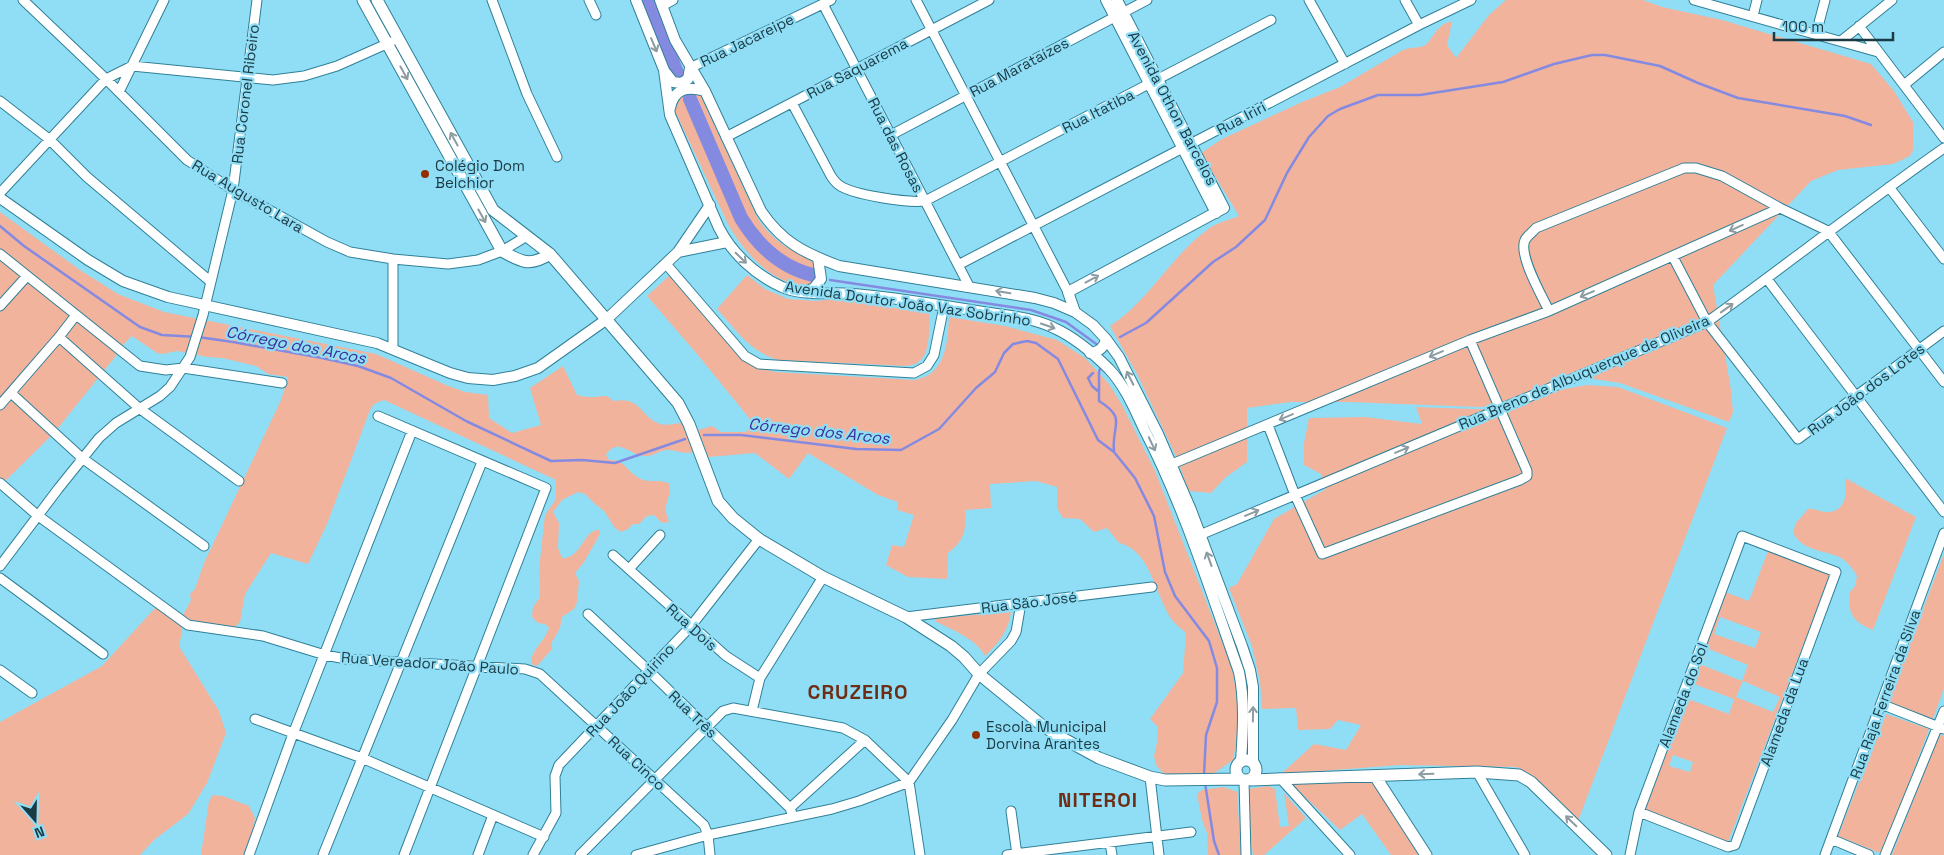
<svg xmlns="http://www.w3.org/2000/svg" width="1944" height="855" font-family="'Space Grotesk',sans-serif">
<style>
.green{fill:#f2b39d;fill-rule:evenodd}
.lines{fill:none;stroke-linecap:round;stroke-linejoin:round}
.stream{stroke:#858ae1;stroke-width:2.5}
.river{stroke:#858ae1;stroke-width:14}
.minor-casing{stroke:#308097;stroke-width:11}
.tertiary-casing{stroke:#308097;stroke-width:12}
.secondary-casing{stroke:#308097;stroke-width:13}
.minor{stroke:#fff;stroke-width:9}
.tertiary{stroke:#fff;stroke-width:10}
.secondary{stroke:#fff;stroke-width:11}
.oneway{stroke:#8c9ca2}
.poi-dot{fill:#932e00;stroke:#90def6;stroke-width:2}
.labels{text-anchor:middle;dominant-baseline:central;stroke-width:4.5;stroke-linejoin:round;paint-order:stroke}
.street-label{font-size:15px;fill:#1a3a44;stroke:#90def6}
.poi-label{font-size:15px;fill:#1a3a44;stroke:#90def6;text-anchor:start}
.water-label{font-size:16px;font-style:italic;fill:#393096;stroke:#90def6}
.district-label{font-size:20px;font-weight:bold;letter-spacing:1px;fill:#6e2d14;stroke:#90def6}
</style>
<rect width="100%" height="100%" fill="#90def6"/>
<path class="green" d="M 1506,0 L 1643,0 L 1662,7 L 1722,20 L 1871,64 L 1894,91 L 1913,122 L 1913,150 L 1910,156 L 1893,164 L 1838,170 L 1811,181 L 1713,285 L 1731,390 L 1733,412 L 1729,422 L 1620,383 L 1587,378 L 1546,388 L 1503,406 L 1478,407 L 1349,402 L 1291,402 L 1247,408 L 1247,462 L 1226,477 L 1211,493 L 1189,491 L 1175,454 L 1137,374 L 1110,326 C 1149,301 1170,257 1207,230 C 1215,223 1229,220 1239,216 L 1201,153 L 1222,139 L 1302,102 L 1340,87 L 1403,50 L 1410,48 L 1421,47 L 1427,44 L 1437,30 L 1444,24 L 1452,21 L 1447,45 L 1456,58 L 1489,15 Z
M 681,92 L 700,94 L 758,219 C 772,241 792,251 814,262 L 817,273 L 815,282 L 805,287 C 770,281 745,254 728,224 L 674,109 Z
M 0,212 L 80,270 L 118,294 L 164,312 L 376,354 L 446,385 L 465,392 L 488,395 L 489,418 L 512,433 L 541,425 L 530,388 L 563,366 L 577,395 C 581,396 586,397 590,397 C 599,398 606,392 613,401 C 642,396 639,416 660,424 C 666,426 677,423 684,423 L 693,452 C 683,455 676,449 666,450 C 658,451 652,457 644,456 C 631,456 618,436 606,455 L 609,460 C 624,459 627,471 639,478 C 649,484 660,478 670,484 L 670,492 L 665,509 L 669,522 L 662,523 L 654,515 L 647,516 L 639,524 L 633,524 L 628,529 L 621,532 L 615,528 L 604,511 L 595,504 L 585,494 L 578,492 L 562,500 L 553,512 L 559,523 L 558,548 L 562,558 C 583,558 583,528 600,530 L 600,534 L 584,562 L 575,573 L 579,581 L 577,602 L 574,609 L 562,617 L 560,628 L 552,642 L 552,649 L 537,666 L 531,664 C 530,651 545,641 549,628 L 545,624 L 538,623 L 532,617 L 533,607 L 540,597 L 539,569 L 545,515 L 556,499 L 556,480 L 384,400 L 374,404 L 370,410 L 327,524 L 308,564 L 271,553 L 245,594 L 240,622 L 235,627 L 201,623 L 182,617 L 191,600 L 190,594 L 195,589 L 204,563 L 281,400 L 288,377 L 268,374 L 256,366 L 222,358 L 207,357 L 177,351 L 163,354 L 157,353 L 132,336 L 124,344 L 115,357 L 54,433 L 0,486 Z
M 670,275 L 742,358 L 757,367 L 775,372 L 915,380 C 920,378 926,377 930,374 C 947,362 948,335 949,317 L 1005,326 L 1057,340 L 1085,358 L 1109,384 L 1122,405 L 1155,471 L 1231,665 C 1239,698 1240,727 1233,760 L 1213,774 L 1189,778 L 1164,774 L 1156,765 L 1154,756 L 1158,738 L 1157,726 L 1150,719 L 1183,673 L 1186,633 C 1182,629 1176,625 1172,620 C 1155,596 1151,550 1119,543 L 1107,528 L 1094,532 L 1080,519 L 1063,518 L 1057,508 L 1057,487 L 1036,481 L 990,484 L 991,508 L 965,510 C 966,531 965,540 948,553 L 947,579 L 908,577 L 886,565 L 892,545 L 904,547 L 914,515 L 897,510 L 898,502 L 878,495 L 808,453 L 789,479 L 755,453 L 708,457 L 698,430 L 712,426 L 721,432 L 746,432 L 754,424 L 697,354 L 647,296 Z
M 747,275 L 765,289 L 788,299 L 816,301 L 839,298 L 930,314 C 929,328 931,355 917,363 C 914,365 908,366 905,366 L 778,360 C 748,350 738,332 717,309 Z
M 1587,385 L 1618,387 L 1727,428 L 1578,821 L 1530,774 L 1516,767 L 1400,765 L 1281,774 L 1314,744 L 1346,750 L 1361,725 L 1338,720 L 1330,729 L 1298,730 L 1296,708 L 1262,709 L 1260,681 L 1252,646 L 1229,588 L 1237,584 L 1274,519 L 1326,489 L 1321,474 L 1304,465 L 1304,443 L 1309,418 L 1365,417 L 1422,424 L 1416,407 L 1503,410 L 1548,392 Z
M 1845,478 L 1916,517 L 1873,630 C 1854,622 1847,614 1850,592 L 1855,586 L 1857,576 C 1853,569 1846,559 1837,556 C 1821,550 1801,550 1793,532 L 1796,523 L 1808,509 C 1814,508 1818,511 1824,512 C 1845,514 1848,495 1845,478 Z
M 1768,551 L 1830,575 L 1728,842 L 1642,810 L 1725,592 L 1749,601 ZM 1720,617 L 1761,632 L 1755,648 L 1714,634 ZM 1709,649 L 1748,665 L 1742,681 L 1702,665 ZM 1743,681 L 1780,697 L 1773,712 L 1736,697 ZM 1694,684 L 1734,699 L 1729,714 L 1688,699 ZM 1673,755 L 1693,762 L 1690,772 L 1669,766 Z
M 1944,554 L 1944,688 L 1933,719 L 1888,702 Z
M 156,607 C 163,611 181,618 182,628 C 183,633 179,639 180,648 L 219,711 L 226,733 L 207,783 L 188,814 L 154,840 L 140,855 L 0,855 L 0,722 L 102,666 Z
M 1011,612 C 1009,630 998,644 985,656 C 977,639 950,629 935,621 L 936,618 Z
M 1886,714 L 1929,729 L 1882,854 L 1838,836 Z
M 1939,734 L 1944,736 L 1944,855 L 1892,855 Z
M 1289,782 L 1377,782 L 1420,855 L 1391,855 L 1362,814 L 1340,830 Z
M 1268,786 L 1275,789 L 1280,827 L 1289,826 L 1284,793 L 1306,818 L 1264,855 L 1253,855 L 1248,811 L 1248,789 Z
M 1223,787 L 1238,792 C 1236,798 1239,803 1238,809 L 1241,855 L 1208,855 L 1207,833 L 1202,820 L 1197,794 L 1202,790 Z
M 213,795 L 223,796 L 249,806 L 255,818 L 253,831 L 243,855 L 201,855 L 209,801 Z"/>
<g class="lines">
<path class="stream" d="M 0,226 L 24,246 L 140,327 L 162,335 L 198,337 L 233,342 L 322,358 L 358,366 L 391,378 L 466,421 L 551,461 L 582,460 L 615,463 L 685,439
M 830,280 L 1031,310 L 1066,322 L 1099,346
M 1120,337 L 1146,323 L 1213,262 L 1236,247 L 1265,220 L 1287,173 L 1309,137 L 1328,116 L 1340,109 L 1378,95 L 1420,95 L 1503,82 L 1554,64 L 1592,55 L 1605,55 L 1660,66 L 1698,83 L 1738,98 L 1845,116 L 1871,125
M 1093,373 L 1088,378 L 1092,386 L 1099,392 L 1099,401 C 1128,419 1111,425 1114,451
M 1099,392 L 1099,372 L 1101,366
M 704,435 L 741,435 L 856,449 L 901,450 L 939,429 L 976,388 L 995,372 L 1004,353 L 1013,344 L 1027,341 L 1036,343 L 1058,359 L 1098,440 L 1114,452 L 1135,478 L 1154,516 L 1165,572 L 1175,596 L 1209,641 L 1217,668 L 1217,702 L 1206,735 L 1204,775
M 1205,783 L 1214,841 L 1219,855"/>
<path class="river" d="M 648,0 L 678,75
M 690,99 L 741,218 C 758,246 780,267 813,275"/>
<defs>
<path id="minor" d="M 23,0 L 106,79 L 187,160 L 233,190 L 327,242 L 350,252 L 393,259 L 448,264 L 478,260 L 502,251 L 527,236
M 492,0 L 527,94 L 557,157
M 589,0 L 596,15
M 916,0 L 1068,292
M 1309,0 L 1345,64
M 1405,0 L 1419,25
M 1694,0 L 1878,52
M 823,4 L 969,286
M 662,6 L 673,0
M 1753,16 L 1757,0
M 1859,26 L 1944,138
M 1816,34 L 1825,0
M 1841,41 L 1892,0
M 690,68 L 831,0
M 1904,85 L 1944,52
M 119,92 L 164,0
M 0,101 L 49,139 L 87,177 L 211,282
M 792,103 L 831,176 C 833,179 836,183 839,185 C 852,195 908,203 925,201 L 1271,20
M 891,135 L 1147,0
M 726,137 L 989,0
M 1889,187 L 1944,259
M 0,193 L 106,79 L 132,66 L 273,80 L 304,76 L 337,66 L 391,42
M 0,254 L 140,366 L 166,370 L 183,368 L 282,383
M 1673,257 L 1707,322 L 1798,439 L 1944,331
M 666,264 L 745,356 L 759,364 L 914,373 L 927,366 L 934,355 L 944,306
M 958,265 L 1419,25 L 1471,0
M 1767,279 L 1944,512
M 0,306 L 27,276
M 1549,311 C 1542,296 1518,255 1525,240 C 1527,236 1533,232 1536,228 L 1684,168 L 1696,168 L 1722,176 L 1780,208 L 1828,231 L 1944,382
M 59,337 L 139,408 L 239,481
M 393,349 L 393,259
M 11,393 L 82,458 L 204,546
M 0,405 L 59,337 L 76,315
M 378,416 L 546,488 L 404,855
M 1268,425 L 1295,495 L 1322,554 L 1520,480 L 1527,476 L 1527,471 L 1470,340
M 1172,464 L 1470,340 L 1549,311 L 1780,208
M 0,483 L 37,515 L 188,625 L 263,636 L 325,655 L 346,659 L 525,669 L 540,674 L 704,825 L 708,835 L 710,855
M 1195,537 L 1707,322 C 1786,265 1864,204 1944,148
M 613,555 L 726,656 L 760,678
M 0,566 L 58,489 L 99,438 L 116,423 L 160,396 L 170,387 L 190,357 L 203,315 L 233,190 L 257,0
M 629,569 L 660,535
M 0,578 L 103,654
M 588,614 L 648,670 L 790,808 L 793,817
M 906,617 L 1152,587
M 0,670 L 32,693
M 1881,704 L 1944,729
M 752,711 L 760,678 L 823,577
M 255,719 L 362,758 L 544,837
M 1477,772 L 1525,855
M 1150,777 L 1159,855
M 1280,778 L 1350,855
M 1244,781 L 1246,855
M 790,808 L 865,740
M 1011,811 L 1017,855
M 1831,839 L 1869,855
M 1110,843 L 1112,855
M 249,855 L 293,734 L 412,431
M 323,855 L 482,462
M 478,855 L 493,815
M 533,855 L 556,813 L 555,776 L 559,765 L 691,626 L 759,539
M 580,855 L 723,711 L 733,708 L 843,728 L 865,740 L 909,782 L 920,855
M 636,855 L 708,835 L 832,809 L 859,801 L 909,782 L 952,720 L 979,674 L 1011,641 L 1016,632 L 1021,603
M 1007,855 L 1191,832
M 1630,855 L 1639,812 L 1742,536 L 1836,572 L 1735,845 L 1728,847 L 1639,812
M 1825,855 L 1944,533
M 1885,855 L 1944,711"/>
<path id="tertiary" d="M 636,0 L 664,70 L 670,115 L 719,228 C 732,253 755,275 782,287 C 804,296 831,292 854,294 C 897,298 941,305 983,312 C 1007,316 1033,317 1054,328 C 1074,337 1094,354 1109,369 C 1125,386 1134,408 1144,429 C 1184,506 1210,590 1239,672 C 1245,701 1243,732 1241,762
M 660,0 L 675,40 L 705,91 L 761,211 C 782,242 804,253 839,266 L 1035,298 L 1054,303 L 1075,312 L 1093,325 L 1106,339 L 1119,357 L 1158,434 L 1191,510 L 1242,646 L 1250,670 L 1253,687 L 1253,763
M 1106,0 L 1216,213
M 666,73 L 673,82 L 681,83 L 688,79 L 690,68
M 670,108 C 674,88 688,86 705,91
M 0,198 L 88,260 L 123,281 L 168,297 L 377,343 L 450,373 L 468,378 L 493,380 L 515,376 L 538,368 L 607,319 L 678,252 L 710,205
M 678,252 L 727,242
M 807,291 L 814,288 L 821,279 L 818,258
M 1075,312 L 1068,292 L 1224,208 L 1117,0
M 1090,353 C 1099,352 1104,348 1106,339"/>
<path id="secondary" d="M 363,0 L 502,251 C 521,262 530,267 550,254
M 377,0 L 493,210 L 550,254 L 678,403 L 689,424 L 718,501 L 733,518 L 759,539 L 823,577 L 906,617 L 951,646 L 964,657 L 979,674 L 1039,723 L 1055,734 L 1099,758 L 1150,777 L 1165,780 L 1241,779
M1236 770a10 10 0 1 1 20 0a10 10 0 1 1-20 0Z
M 1375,776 L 1426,855
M 1251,780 L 1477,772 L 1519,775 L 1531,782 L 1606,855"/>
</defs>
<use href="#minor" class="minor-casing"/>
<use href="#tertiary" class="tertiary-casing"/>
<use href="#secondary" class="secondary-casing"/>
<use href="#minor" class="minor"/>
<use href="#tertiary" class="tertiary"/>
<use href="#secondary" class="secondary"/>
</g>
<defs><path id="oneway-shaft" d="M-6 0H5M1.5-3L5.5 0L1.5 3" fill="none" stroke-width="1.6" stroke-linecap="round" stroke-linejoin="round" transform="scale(1.25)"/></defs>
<g class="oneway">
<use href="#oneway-shaft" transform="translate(654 45) rotate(67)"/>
<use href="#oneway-shaft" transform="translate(404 73) rotate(61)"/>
<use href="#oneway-shaft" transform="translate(454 139) rotate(-119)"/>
<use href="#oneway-shaft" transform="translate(482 216) rotate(61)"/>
<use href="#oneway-shaft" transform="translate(1736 228) rotate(156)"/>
<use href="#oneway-shaft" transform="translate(741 258) rotate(44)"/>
<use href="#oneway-shaft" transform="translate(1092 279) rotate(-28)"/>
<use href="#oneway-shaft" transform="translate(1003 292) rotate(-170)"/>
<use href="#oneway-shaft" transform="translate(1587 294) rotate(157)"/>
<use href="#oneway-shaft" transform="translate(1727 308) rotate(-36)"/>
<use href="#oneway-shaft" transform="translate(1048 326) rotate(19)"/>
<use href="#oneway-shaft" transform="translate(1436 354) rotate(157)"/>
<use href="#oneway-shaft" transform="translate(1130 378) rotate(-117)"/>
<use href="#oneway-shaft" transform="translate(1286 417) rotate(157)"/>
<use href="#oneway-shaft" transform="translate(1152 444) rotate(65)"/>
<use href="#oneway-shaft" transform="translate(1402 450) rotate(-23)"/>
<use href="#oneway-shaft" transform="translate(1252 513) rotate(-23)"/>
<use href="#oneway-shaft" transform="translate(1209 559) rotate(-110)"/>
<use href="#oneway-shaft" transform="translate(1253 714) rotate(-89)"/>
<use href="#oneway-shaft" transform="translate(1426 774) rotate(178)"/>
<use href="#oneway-shaft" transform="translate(1571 821) rotate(-136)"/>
</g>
<g class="poi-dot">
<circle cx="425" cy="174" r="5"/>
<circle cx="976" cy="735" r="5"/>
</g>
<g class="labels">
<g class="street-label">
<text transform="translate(747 40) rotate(-26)">Rua Jacareipe</text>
<text transform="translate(1019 67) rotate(-28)">Rua Marataízes</text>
<text transform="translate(857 68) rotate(-28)">Rua Saquarema</text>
<text transform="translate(245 94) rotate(-83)">Rua Coronel Ribeiro</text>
<text transform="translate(1173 108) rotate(62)">Avenida Othon Barcelos</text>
<text transform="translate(1098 111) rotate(-27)">Rua Itatiba</text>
<text transform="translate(1241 118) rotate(-28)">Rua Iriri</text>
<text transform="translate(896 145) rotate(63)">Rua das Rosas</text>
<text transform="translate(248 196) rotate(31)">Rua Augusto Lara</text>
<text transform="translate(908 303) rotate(8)">Avenida Doutor João Vaz Sobrinho</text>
<text transform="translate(1584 372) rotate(-23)">Rua Breno de Albuquerque de Oliveira</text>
<text transform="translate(1866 389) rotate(-37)">Rua João dos Lotes</text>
<text transform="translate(1029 602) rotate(-7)">Rua São José</text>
<text transform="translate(692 627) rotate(42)">Rua Dois</text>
<text transform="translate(430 663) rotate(4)">Rua Vereador João Paulo</text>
<text transform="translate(630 690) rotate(-47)">Rua João Quirino</text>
<text transform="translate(1885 694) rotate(-70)">Rua Raja Ferreira da Silva</text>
<text transform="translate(1683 695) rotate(-69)">Alameda do Sol</text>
<text transform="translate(1784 712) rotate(-70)">Alameda da Lua</text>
<text transform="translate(693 714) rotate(44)">Rua Três</text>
<text transform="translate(637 763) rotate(43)">Rua Cinco</text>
</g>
<g class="poi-label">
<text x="435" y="165">Colégio Dom<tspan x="435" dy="17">Belchior</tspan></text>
<text x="986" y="726">Escola Municipal<tspan x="986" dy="17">Dorvina Arantes</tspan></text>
</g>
<g class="water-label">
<text transform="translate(296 345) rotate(11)">Córrego dos Arcos</text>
<text transform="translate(819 431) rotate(6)">Córrego dos Arcos</text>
</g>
<g class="district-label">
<text x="858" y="692">CRUZEIRO</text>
<text x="1098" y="800">NITEROI</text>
</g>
</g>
<g transform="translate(35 820) rotate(160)" stroke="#90def6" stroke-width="4" paint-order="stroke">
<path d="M0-4L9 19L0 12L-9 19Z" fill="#1a3a44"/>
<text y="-8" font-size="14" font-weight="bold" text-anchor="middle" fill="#1a3a44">N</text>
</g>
<path d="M1774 32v8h119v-8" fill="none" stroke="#1a3a44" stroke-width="2.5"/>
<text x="1782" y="32" font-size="15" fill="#1a3a44" stroke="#90def6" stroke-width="4" paint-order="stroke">100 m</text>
</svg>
